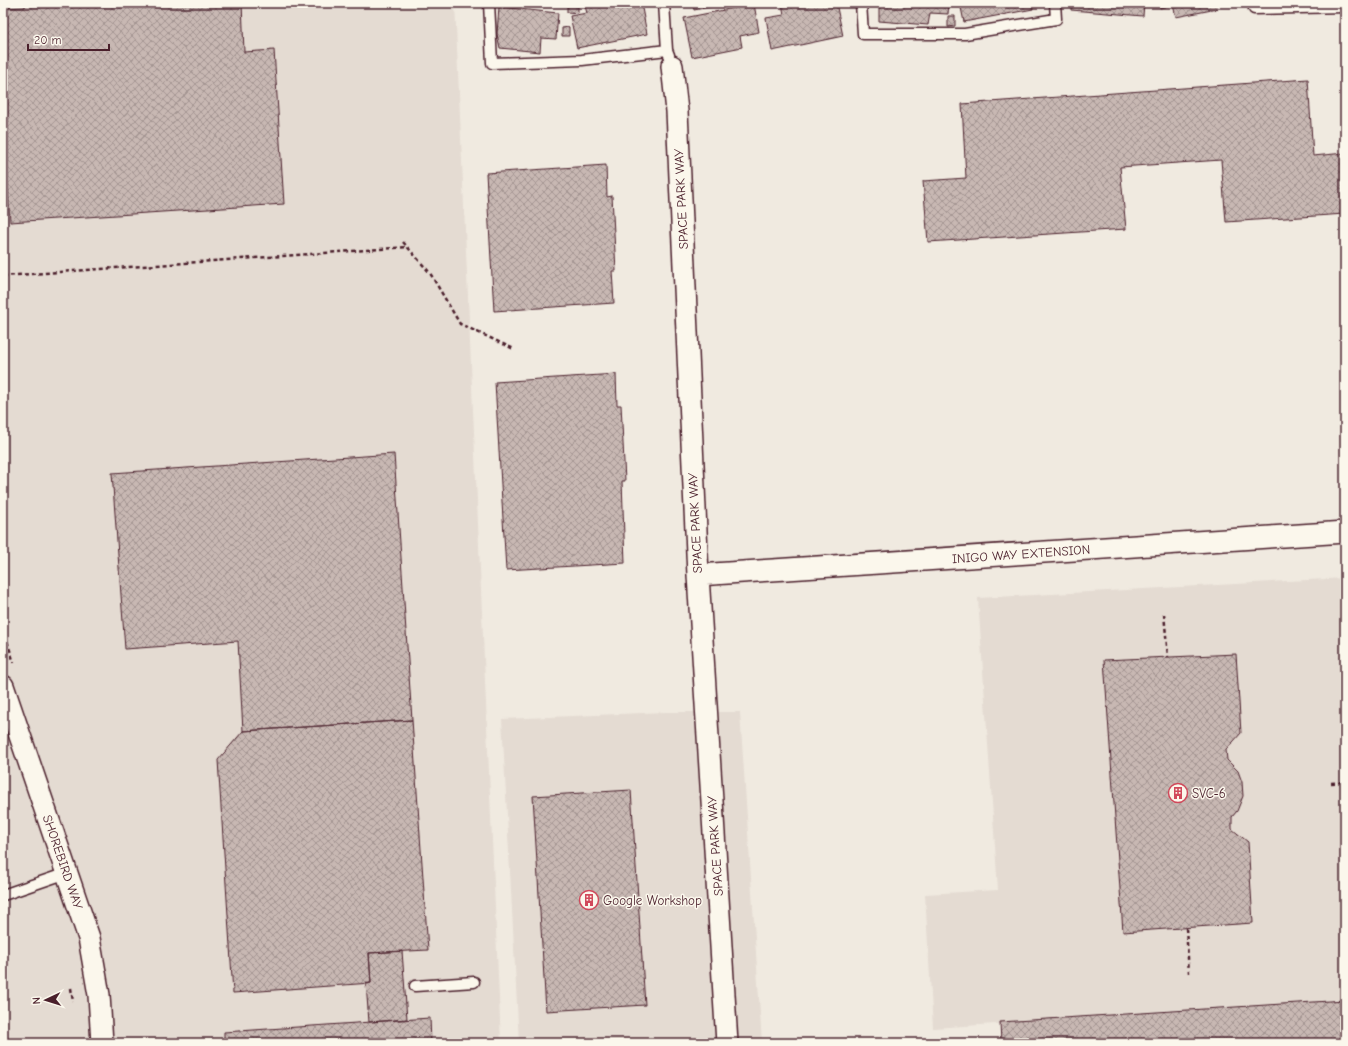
<svg xmlns="http://www.w3.org/2000/svg" width="1348" height="1046" font-family="'Comic Neue',sans-serif">
<style>
.built{fill:#e4dbd2}
.building{fill:url(#building-cross-hatch);stroke:#4a1f2b}
.lines{fill:none;stroke-linecap:round;stroke-linejoin:round}
.service-casing{stroke:#4a1f2b;stroke-width:13}
.minor-casing{stroke:#4a1f2b;stroke-width:24}
.path{stroke:#4a1f2b;stroke-width:2.5;stroke-dasharray:4 3;stroke-linecap:butt}
.service{stroke:#fbf7ec;stroke-width:10}
.minor{stroke:#fbf7ec;stroke-width:21}
.labels{text-anchor:middle;dominant-baseline:central;stroke-width:3;stroke-linejoin:round;paint-order:stroke}
.street-label{font-size:13px;fill:#4a1f2b;stroke:#fbf7ec}
.poi-label{font-size:13px;fill:#4a1f2b;stroke:#fbf7ec;text-anchor:start}
</style>
<defs>
<pattern id="building-cross-hatch" width="8" height="8" patternUnits="userSpaceOnUse"><rect width="8" height="8" fill="#c8b8b3"/><path d="M0 0l8 8M0 8l8-8" fill="none" stroke="#a49592"/></pattern>
</defs>
<rect width="100%" height="100%" fill="#f0eae0"/>
<filter id="ink" filterUnits="userSpaceOnUse"><feTurbulence type="fractalNoise" baseFrequency=".025" numOctaves="2"/><feDisplacementMap in="SourceGraphic" scale="8" xChannelSelector="R" yChannelSelector="G"/><feConvolveMatrix kernelMatrix="1 2 1 2 8 2 1 2 1" color-interpolation-filters="sRGB"/></filter>
<g filter="url(#ink)">
<path class="built" d="M 3,3 L 455,3 L 501,1043 L 3,1043 Z
M 1345,578 L 1345,1002 L 933,1028 L 925,894 L 998,890 L 978,598 Z
M 665,712 L 740,712 L 762,1043 L 519,1043 L 502,719 Z"/>
<path class="building" d="M 25,3 L 242,3 L 244,52 L 274,50 L 284,204 L 10,222 L 3,114 L 3,8 L 25,7 Z
M 518,3 L 552,3 L 552,6 Z
M 584,3 L 641,3 L 647,34 L 577,48 L 570,16 L 587,13 Z
M 693,3 L 730,3 L 694,10 Z
M 782,3 L 836,3 L 843,36 L 772,51 L 766,18 L 784,15 Z
M 879,3 L 949,3 L 948,14 L 930,13 L 928,25 L 879,21 Z
M 960,3 L 1032,3 L 1033,9 L 964,22 Z
M 1071,3 L 1144,3 L 1143,16 L 1071,10 Z
M 1159,3 L 1216,3 L 1217,9 L 1176,17 L 1173,5 L 1160,8 Z
M 754,4 L 759,32 L 740,36 L 742,47 L 692,57 L 684,18 Z
M 567,6 L 578,6 L 578,13 L 567,12 Z
M 499,7 L 558,13 L 556,39 L 541,38 L 540,52 L 500,48 L 497,34 Z
M 948,16 L 955,16 L 955,26 L 948,27 Z
M 569,27 L 569,36 L 562,36 L 562,28 Z
M 1308,79 L 1313,156 L 1345,153 L 1345,214 L 1226,222 L 1221,160 L 1120,167 L 1126,229 L 928,242 L 923,181 L 966,178 L 962,104 Z
M 606,165 L 607,197 L 612,196 L 616,271 L 612,271 L 614,303 L 494,311 L 486,173 Z
M 616,374 L 617,405 L 621,405 L 625,481 L 622,481 L 625,563 L 506,570 L 495,382 Z
M 394,454 L 412,720 L 243,731 L 238,641 L 125,649 L 112,473 Z
M 1236,654 L 1241,733 L 1226,750 L 1227,760 L 1238,771 L 1242,782 L 1243,796 L 1237,811 L 1232,817 L 1232,829 L 1248,842 L 1253,923 L 1123,932 L 1104,660 Z
M 412,720 L 428,950 L 369,953 L 371,983 L 233,993 L 218,760 L 243,731 Z
M 631,790 L 645,1005 L 546,1011 L 533,796 Z
M 402,951 L 407,1019 L 369,1022 L 366,984 L 371,983 L 369,953 Z
M 1345,1000 L 1345,1043 L 1001,1043 L 1000,1022 Z
M 430,1018 L 431,1043 L 224,1043 L 224,1032 Z"/>
<g class="lines">
<defs>
<path id="service" d="M 489,3 L 492,63 L 582,60 L 667,50
M 664,3 L 667,50 L 669,55
M 861,3 L 863,34 L 965,34 L 1056,19 L 1055,3
M 1254,3 L 1254,9 L 1345,7
M 3,895 L 67,873
M 415,986 L 474,982"/>
<path id="minor" d="M 672,66 L 677,111 L 698,575 L 727,1043
M 698,575 L 1345,532
M 3,686 L 89,938 L 99,995 L 102,1043"/>
</defs>
<use href="#service" class="service-casing"/>
<use href="#minor" class="minor-casing"/>
<path class="path" d="M 403,242 L 430,273 L 460,324 L 514,349
M 3,276 L 407,247
M 1164,614 L 1168,657
M 3,628 L 14,663
M 1331,783 L 1345,782
M 1186,928 L 1189,973
M 71,988 L 73,1002"/>
<use href="#service" class="service"/>
<use href="#minor" class="minor"/>
</g>
</g>
<defs>
<symbol id="building-ring" viewBox="-11 -11 22 22"><circle r="9.5" fill="#fbf7ec" stroke="#d1495b" stroke-width="1.5"/><path d="M-4-6H4V6H1V3H-1V6H-4ZM-2.5-4.3h1.7v1.8h-1.7ZM.8-4.3h1.7v1.8H.8ZM-2.5-1h1.7V.8h-1.7ZM.8-1h1.7V.8H.8Z" fill="#d1495b"/></symbol>
</defs>
<g fill-rule="evenodd">
<use href="#building-ring" x="1167" y="782" width="22" height="22"/>
<use href="#building-ring" x="578" y="889" width="22" height="22"/>
</g>
<g class="labels">
<g class="street-label">
<text transform="translate(681 199) rotate(-93)">SPACE PARK WAY</text>
<text transform="translate(695 523) rotate(-93)">SPACE PARK WAY</text>
<text transform="translate(1021 554) rotate(-4)">INIGO WAY EXTENSION</text>
<text transform="translate(715 846) rotate(-94)">SPACE PARK WAY</text>
<text transform="translate(63 862) rotate(71)">SHOREBIRD WAY</text>
</g>
<g class="poi-label">
<text x="1192" y="793">SVC-6</text>
<text x="603" y="900">Google Workshop</text>
</g>
</g>
<rect width="1348" height="1046" fill="none" stroke="#fbf7ec" stroke-width="16"/>
<rect x="8" y="8" width="1332" height="1030" fill="none" stroke="#4a1f2b" stroke-width="1.5" filter="url(#ink)"/>
<g transform="translate(46 1000) rotate(266)" stroke="#fbf7ec" stroke-width="3" paint-order="stroke">
<path d="M0-3L7 15L0 10L-7 15Z" fill="#4a1f2b"/>
<text y="-6" font-size="11" font-weight="bold" text-anchor="middle" fill="#4a1f2b">N</text>
</g>
<path d="M28 44v6h81v-6" fill="none" stroke="#4a1f2b" stroke-width="2"/>
<text x="34" y="44" font-size="12" fill="#4a1f2b" stroke="#fbf7ec" stroke-width="3" paint-order="stroke">20 m</text>
</svg>
